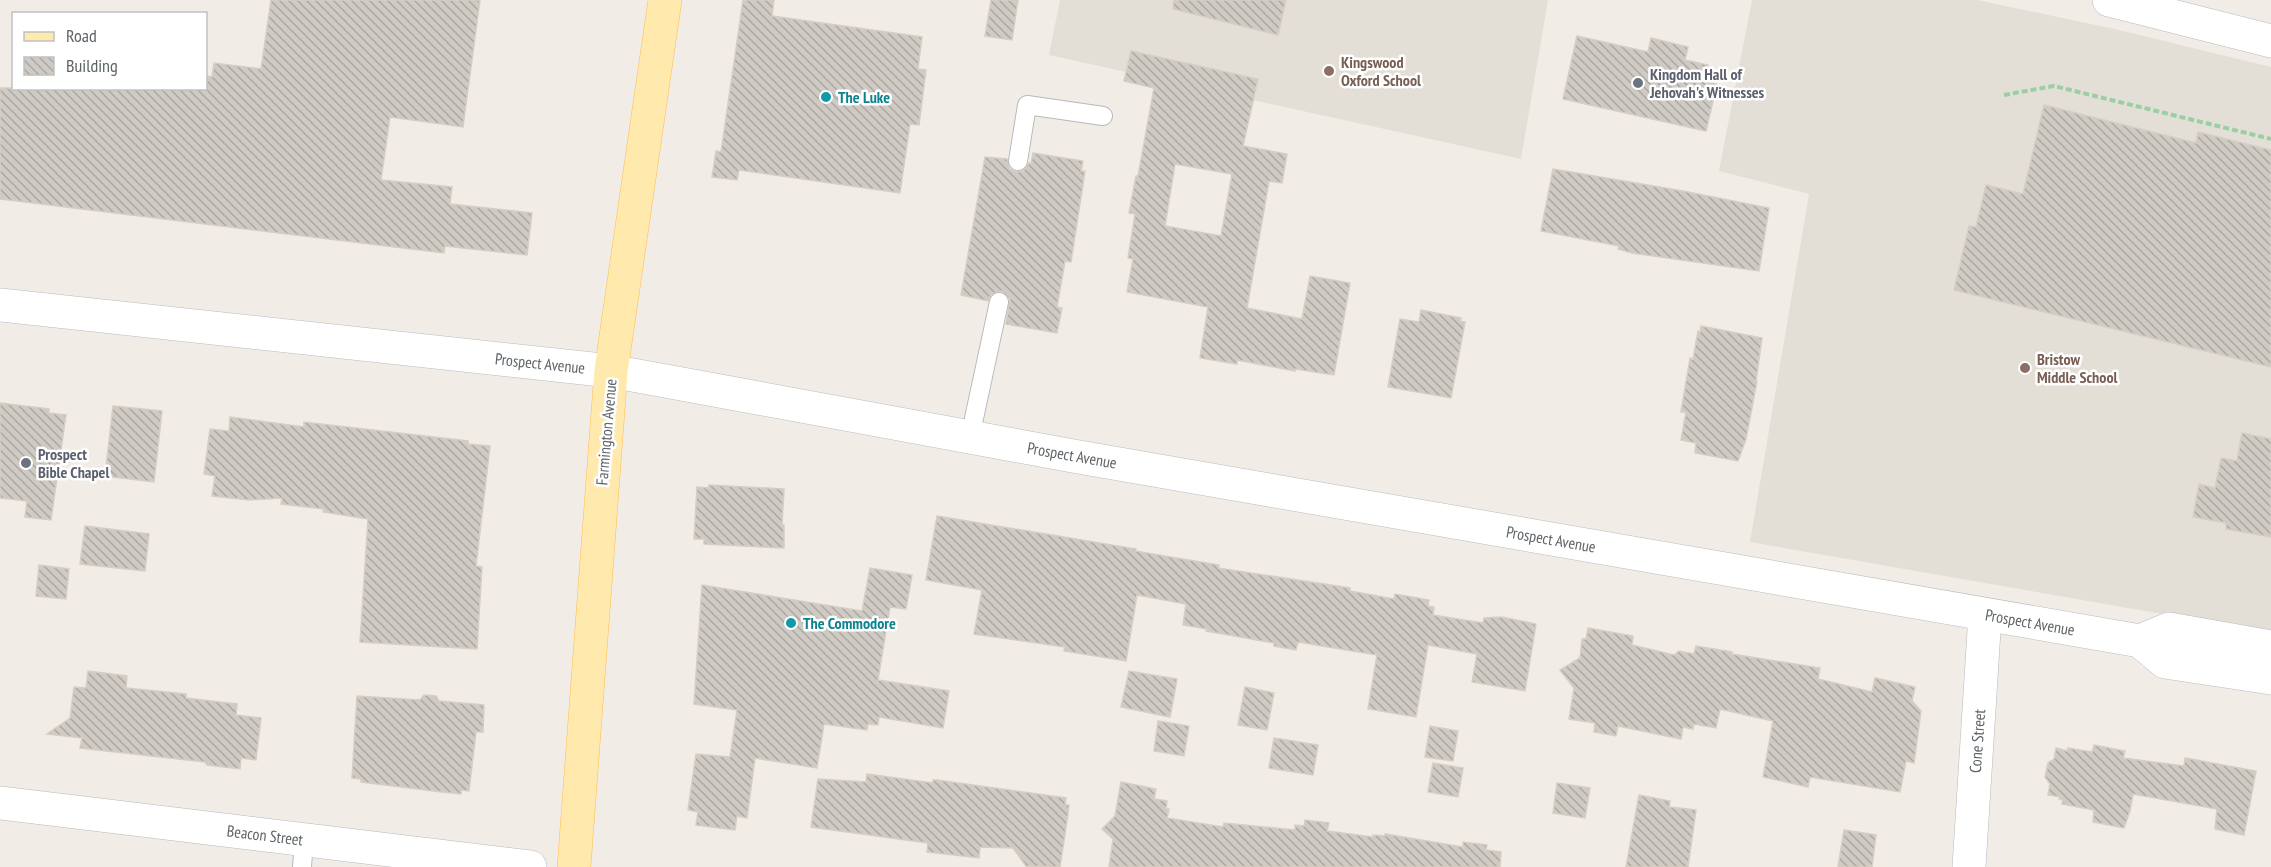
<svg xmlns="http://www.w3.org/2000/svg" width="2271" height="867" font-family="'PT Sans Narrow',sans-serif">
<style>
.education{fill:#e3dfd6}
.building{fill:url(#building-back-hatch);stroke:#d6cec3;stroke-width:1.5;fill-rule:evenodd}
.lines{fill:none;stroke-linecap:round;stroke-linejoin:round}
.service-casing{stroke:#b6b9bd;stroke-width:20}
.minor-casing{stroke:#b6b9bd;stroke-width:34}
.secondary-casing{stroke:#b7bcc1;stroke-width:34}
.primary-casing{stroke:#ffbc50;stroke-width:34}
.path{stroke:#9acfa3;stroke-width:4;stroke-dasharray:6 3;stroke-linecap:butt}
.service{stroke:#fff;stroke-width:18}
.minor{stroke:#fff;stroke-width:33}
.secondary{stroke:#fff;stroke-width:33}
.primary{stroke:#ffe9ac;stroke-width:33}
.education-dot{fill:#8d6e63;stroke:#fff;stroke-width:2}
.worship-dot{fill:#6b7280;stroke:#fff;stroke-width:2}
.culture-dot{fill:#0f9aa8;stroke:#fff;stroke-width:2}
.labels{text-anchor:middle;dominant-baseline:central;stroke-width:5;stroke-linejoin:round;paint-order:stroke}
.education-label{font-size:16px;font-weight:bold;fill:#785e54;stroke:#fff;text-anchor:start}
.worship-label{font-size:16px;font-weight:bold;fill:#5b616d;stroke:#fff;text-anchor:start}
.culture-label{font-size:16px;font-weight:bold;fill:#0d838f;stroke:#fff;text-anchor:start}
.street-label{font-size:16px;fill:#5d6367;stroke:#fff}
</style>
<defs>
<pattern id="building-back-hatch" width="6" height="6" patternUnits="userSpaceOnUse" patternTransform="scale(1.5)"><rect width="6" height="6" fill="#cfcac4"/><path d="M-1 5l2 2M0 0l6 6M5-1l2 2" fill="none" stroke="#aba8a3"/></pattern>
</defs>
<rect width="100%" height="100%" fill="#f1ede6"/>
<path class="education" d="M 1060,0 L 1548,0 L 1521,159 L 1049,55 Z
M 1752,0 L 1977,0 L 2115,29 L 2271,67 L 2271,633 L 1750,542 L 1809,194 L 1719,171 Z"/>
<path class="building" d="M 271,0 L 480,0 L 463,127 L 390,117 L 381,180 L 452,187 L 450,204 L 532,213 L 527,255 L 445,246 L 444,253 L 0,199 L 0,88 L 206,88 L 206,76 L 212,77 L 214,63 L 261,69 Z
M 743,0 L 774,0 L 772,16 L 922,37 L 918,69 L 926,70 L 919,125 L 910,124 L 900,193 L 739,170 L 737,180 L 712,177 L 716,151 L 721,152 Z
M 991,0 L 1018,0 L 1012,40 L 985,36 Z
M 1174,0 L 1286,0 L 1278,35 L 1173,9 Z
M 1577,36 L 1648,52 L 1651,38 L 1688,47 L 1685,60 L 1708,65 L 1704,81 L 1717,84 L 1706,131 L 1563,99 Z
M 1131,51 L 1258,79 L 1243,146 L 1287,154 L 1282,183 L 1269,181 L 1247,308 L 1302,319 L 1310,276 L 1350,283 L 1334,375 L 1295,369 L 1295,371 L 1237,360 L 1237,364 L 1200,358 L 1208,307 L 1127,292 L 1133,259 L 1128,258 L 1135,214 L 1129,213 L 1136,176 L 1138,176 L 1154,88 L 1124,81 ZM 1175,164 L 1232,174 L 1221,236 L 1165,226 Z
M 2044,105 L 2196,143 L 2198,132 L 2271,150 L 2271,367 L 1954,290 L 1969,226 L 1976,227 L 1986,185 L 2023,194 Z
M 1033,153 L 1083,161 L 1081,171 L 1085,171 L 1071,262 L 1065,261 L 1057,307 L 1062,308 L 1057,333 L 1006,324 L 1010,299 L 1002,291 L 991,294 L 988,301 L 961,295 L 985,157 L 1007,159 L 1010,169 L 1017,172 L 1023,171 L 1029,163 L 1031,164 Z
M 1553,169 L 1683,191 L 1769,208 L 1759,271 L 1632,253 L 1618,249 L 1619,246 L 1541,231 Z
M 1421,310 L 1461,318 L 1460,321 L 1465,322 L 1451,398 L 1388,387 L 1400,319 L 1419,322 Z
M 1701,326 L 1762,338 L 1756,381 L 1757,381 L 1746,439 L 1738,461 L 1695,453 L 1696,443 L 1681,440 L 1686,412 L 1681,412 L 1690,358 L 1693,359 L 1698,331 L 1700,332 Z
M 0,403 L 49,409 L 49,413 L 66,415 L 51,520 L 25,517 L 27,501 L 0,498 Z
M 113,406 L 162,411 L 154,482 L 105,476 Z
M 230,417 L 304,427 L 304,422 L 468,441 L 468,444 L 490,446 L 476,566 L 482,567 L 477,649 L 360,642 L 368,519 L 323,512 L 324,509 L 281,504 L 282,498 L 249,500 L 212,496 L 215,476 L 204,474 L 210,429 L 229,431 Z
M 2242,433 L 2271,439 L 2271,537 L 2226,529 L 2226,523 L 2193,517 L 2199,484 L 2215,488 L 2221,458 L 2237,461 Z
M 709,485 L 784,489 L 782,525 L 784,525 L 784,548 L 704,544 L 704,539 L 694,539 L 697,487 L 708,488 Z
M 937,516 L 1136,549 L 1135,551 L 1219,565 L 1218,568 L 1350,588 L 1350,591 L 1394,599 L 1395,594 L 1429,600 L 1428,606 L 1434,607 L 1433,615 L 1483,623 L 1484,618 L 1502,617 L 1536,624 L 1525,691 L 1472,682 L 1477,654 L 1428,645 L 1416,717 L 1368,709 L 1377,655 L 1298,642 L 1296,650 L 1274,646 L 1274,643 L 1206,631 L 1207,629 L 1183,625 L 1186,604 L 1137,595 L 1126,661 L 1064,651 L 1065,647 L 974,634 L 982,590 L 926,580 Z
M 85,526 L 149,534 L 145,571 L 80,564 Z
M 39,565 L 69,569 L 66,599 L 36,596 Z
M 870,568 L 912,575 L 906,609 L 890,607 L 878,680 L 949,691 L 943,728 L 879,717 L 878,725 L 868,724 L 867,730 L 824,724 L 817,768 L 755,758 L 747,818 L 737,816 L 735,830 L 696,825 L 698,812 L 688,810 L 696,754 L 730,757 L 737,710 L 694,704 L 702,585 L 862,611 Z
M 1588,628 L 1633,636 L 1632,645 L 1674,655 L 1679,651 L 1694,654 L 1696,646 L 1732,652 L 1732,654 L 1820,668 L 1818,679 L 1872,692 L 1875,678 L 1915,687 L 1912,701 L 1921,711 L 1914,763 L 1906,761 L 1900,792 L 1810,777 L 1808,787 L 1763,777 L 1773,721 L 1720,709 L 1716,728 L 1694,724 L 1693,729 L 1683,727 L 1681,739 L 1618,726 L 1616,736 L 1594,732 L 1595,723 L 1569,719 L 1574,688 L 1560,670 L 1580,658 L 1582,639 L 1586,639 Z
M 88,671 L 127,676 L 126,688 L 186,694 L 186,698 L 237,704 L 236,715 L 261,718 L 256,760 L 241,758 L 240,769 L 207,765 L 205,762 L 80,748 L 82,738 L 47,734 L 70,718 L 74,687 L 86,688 Z
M 1129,671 L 1177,679 L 1170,717 L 1121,707 Z
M 1245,687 L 1274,693 L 1267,730 L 1238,725 Z
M 424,695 L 436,696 L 439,701 L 484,705 L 483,732 L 476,732 L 469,791 L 461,790 L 461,794 L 442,792 L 361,782 L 361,779 L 352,778 L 357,696 L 420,700 Z
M 1158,721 L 1189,726 L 1184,756 L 1154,751 Z
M 1430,726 L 1458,731 L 1453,761 L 1425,757 Z
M 1274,738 L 1318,745 L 1313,775 L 1269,768 Z
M 2094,745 L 2125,751 L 2123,758 L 2184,766 L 2185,758 L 2256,771 L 2244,835 L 2215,829 L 2217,809 L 2133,794 L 2130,811 L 2124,828 L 2093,822 L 2094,810 L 2062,804 L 2063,800 L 2059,799 L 2060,797 L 2048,795 L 2050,784 L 2045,777 L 2048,763 L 2054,759 L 2056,748 L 2067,751 L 2068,748 L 2092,752 Z
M 1433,763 L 1463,768 L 1458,797 L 1428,792 Z
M 867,774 L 933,783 L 933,780 L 937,780 L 1066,798 L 1065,805 L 1069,805 L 1068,814 L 1060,867 L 1026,866 L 1013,848 L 980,847 L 979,858 L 963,856 L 927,852 L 928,843 L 811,827 L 818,779 L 866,782 Z
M 1121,782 L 1156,789 L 1154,799 L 1167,801 L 1166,809 L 1169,809 L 1167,818 L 1223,827 L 1224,823 L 1295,830 L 1295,825 L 1304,826 L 1305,820 L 1329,823 L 1327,831 L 1373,837 L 1373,835 L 1385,836 L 1385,834 L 1463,847 L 1463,842 L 1487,845 L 1486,850 L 1501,852 L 1500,867 L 1109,867 L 1113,839 L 1102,829 L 1115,816 Z
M 1557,783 L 1590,788 L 1585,818 L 1553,813 Z
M 1639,795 L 1670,801 L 1669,807 L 1696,810 L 1688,867 L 1626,867 Z
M 1844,830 L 1876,835 L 1872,867 L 1838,867 Z"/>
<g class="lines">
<defs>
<path id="service" d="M 1018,161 L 1027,105 L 1103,116
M 970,437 L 999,302
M 302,867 L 304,840"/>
<path id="minor" d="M 2109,0 L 2271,41
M 0,803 L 530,867
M 1969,867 L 1985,615"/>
<path id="secondary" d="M 0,305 L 611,371 L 1073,456 L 2140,641 L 2165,662 L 2271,678
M 2140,641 L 2169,629 L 2271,647"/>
<path id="primary" d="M 574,867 L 611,371 L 665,0"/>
</defs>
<use href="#service" class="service-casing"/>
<use href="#minor" class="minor-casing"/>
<use href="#secondary" class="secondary-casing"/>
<use href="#primary" class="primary-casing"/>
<path class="path" d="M 2004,95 L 2054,86 L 2271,139"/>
<use href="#service" class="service"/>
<use href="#minor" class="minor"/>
<use href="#secondary" class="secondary"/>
<use href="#primary" class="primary"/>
</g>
<g class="education-dot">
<circle cx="1329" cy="71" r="6"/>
<circle cx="2025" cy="368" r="6"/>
</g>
<g class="worship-dot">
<circle cx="1638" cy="83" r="6"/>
<circle cx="26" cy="463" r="6"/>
</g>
<g class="culture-dot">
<circle cx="826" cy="97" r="6"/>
<circle cx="791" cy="623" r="6"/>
</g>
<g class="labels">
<g class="education-label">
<text x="1341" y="62">Kingswood<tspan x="1341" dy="18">Oxford School</tspan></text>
<text x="2037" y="359">Bristow<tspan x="2037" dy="18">Middle School</tspan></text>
</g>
<g class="worship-label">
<text x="1650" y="74">Kingdom Hall of<tspan x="1650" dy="18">Jehovah's Witnesses</tspan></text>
<text x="38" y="454">Prospect<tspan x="38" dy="18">Bible Chapel</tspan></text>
</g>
<g class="culture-label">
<text x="838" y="97">The Luke</text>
<text x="803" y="623">The Commodore</text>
</g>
<g class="street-label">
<text transform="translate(540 363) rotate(6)">Prospect Avenue</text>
<text transform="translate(606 432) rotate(-85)">Farmington Avenue</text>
<text transform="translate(1072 455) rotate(10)">Prospect Avenue</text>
<text transform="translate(1551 539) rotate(10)">Prospect Avenue</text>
<text transform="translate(2030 622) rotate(10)">Prospect Avenue</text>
<text transform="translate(1977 741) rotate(-86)">Cone Street</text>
<text transform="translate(265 835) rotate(7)">Beacon Street</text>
</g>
</g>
<rect x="12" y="12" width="195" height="78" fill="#ffffff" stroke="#bec1c2" stroke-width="1.5"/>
<rect x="24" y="32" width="30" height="9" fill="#ffe9ac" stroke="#bec1c2" stroke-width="1.5"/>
<text x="66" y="42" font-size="18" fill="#5d6367">Road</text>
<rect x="24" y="57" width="30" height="18" fill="url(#building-back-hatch)" stroke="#bec1c2" stroke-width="1.5"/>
<text x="66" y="72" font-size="18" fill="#5d6367">Building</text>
</svg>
